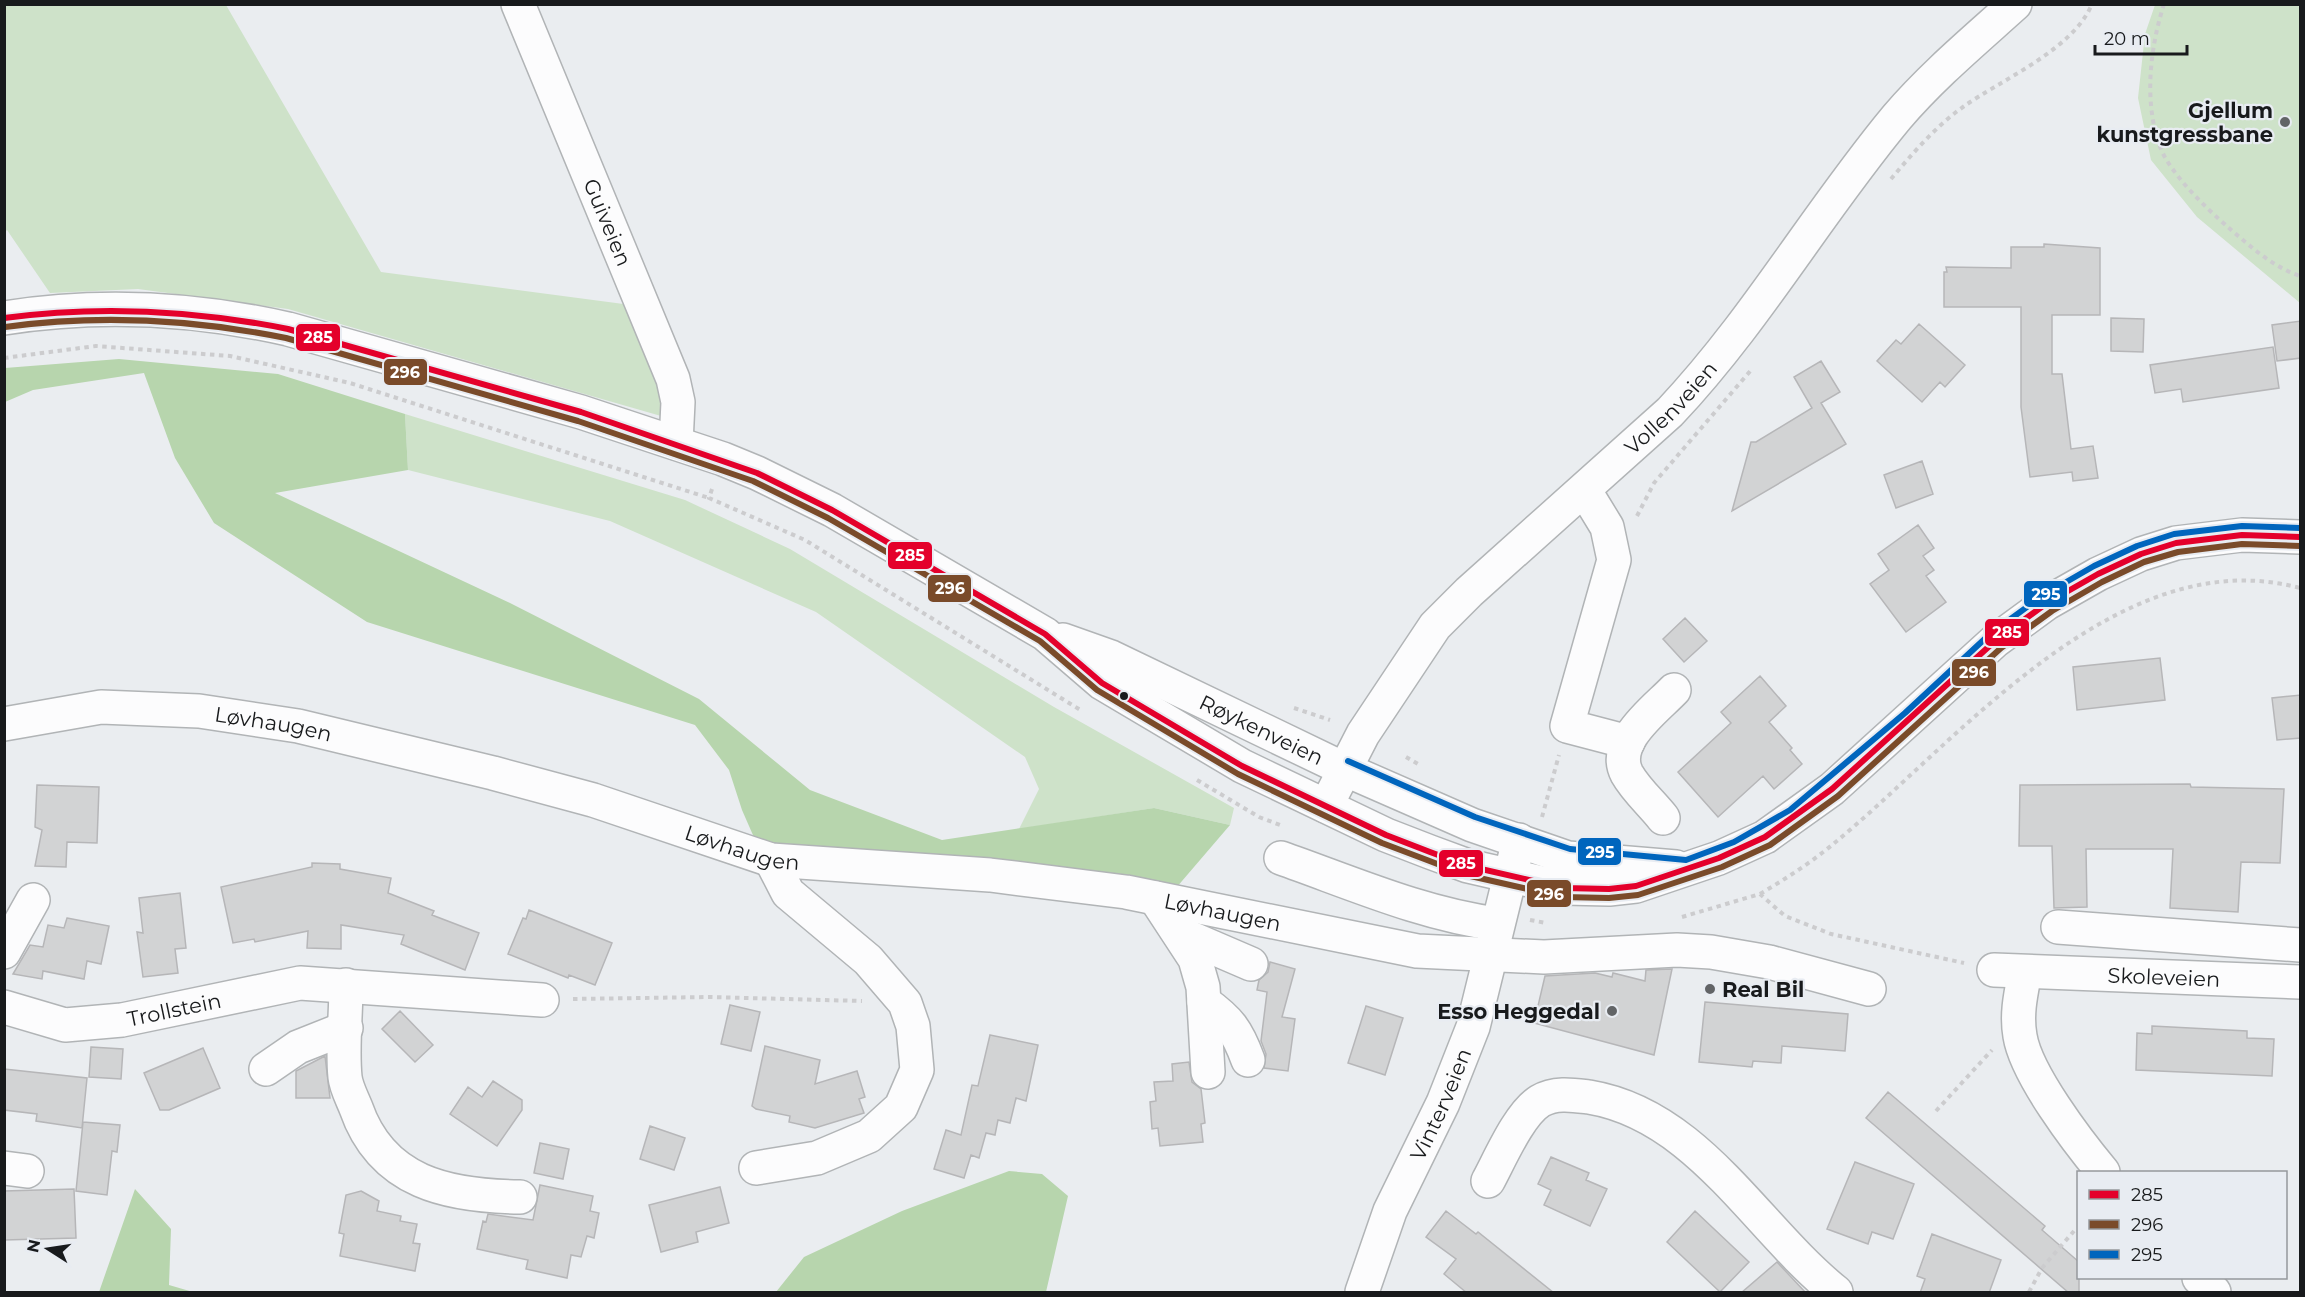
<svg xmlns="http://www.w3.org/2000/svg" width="2305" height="1297" font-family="Montserrat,sans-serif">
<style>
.green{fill:#cee2c9}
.forest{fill:#b7d5ad}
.building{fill:#d2d3d4;stroke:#b6b6b8;stroke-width:1.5}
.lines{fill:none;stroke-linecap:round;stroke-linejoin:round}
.minor-casing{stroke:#b1b4b6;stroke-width:36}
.major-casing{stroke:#b1b4b6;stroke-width:36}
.path{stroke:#ccccce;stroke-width:4;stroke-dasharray:4.5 4.5;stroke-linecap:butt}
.minor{stroke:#fcfcfd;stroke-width:33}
.major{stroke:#fcfcfd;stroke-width:33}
.bus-1-casing{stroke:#e8ecf2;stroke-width:10}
.bus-2-casing{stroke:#e8ecf2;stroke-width:10}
.bus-3-casing{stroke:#e8ecf2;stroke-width:10}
.bus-1{stroke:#e4002b;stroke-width:6}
.bus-2{stroke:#7a4b2a;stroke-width:6}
.bus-3{stroke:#0065bd;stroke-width:6}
.poi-dot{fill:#626466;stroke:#e8ecf2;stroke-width:2}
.bus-dot{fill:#181a1c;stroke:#e8ecf2;stroke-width:2}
.labels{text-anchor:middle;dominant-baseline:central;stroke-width:4.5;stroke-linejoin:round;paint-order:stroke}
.poi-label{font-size:21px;font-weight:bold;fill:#181a1c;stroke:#e8ecf2;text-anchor:end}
.street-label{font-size:21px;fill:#181a1c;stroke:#e8ecf2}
.line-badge{stroke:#e8ecf2;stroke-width:2}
.badge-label{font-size:16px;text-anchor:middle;font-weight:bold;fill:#fff}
</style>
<rect width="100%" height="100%" fill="#eaedf0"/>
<path class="green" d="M 5,5 L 226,5 L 381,272 L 631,305 L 668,418 L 288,309 L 138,289 L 50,293 L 7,230 L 5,232 Z
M 2155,5 L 2300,5 L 2300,303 L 2197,217 L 2151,160 L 2138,98 L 2145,34 Z
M 405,414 L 685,500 L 790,549 L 1054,707 L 1234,808 L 1230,825 L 1154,808 L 1019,829 L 1039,789 L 1025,757 L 816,612 L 610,521 L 408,470 Z"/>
<path class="forest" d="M 119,359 L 278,374 L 405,414 L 408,470 L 275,493 L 510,603 L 699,699 L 810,790 L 942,840 L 1154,808 L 1230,825 L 1170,895 L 756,842 L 742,810 L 729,770 L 695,725 L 367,622 L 214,523 L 175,458 L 144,373 L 33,390 L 5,402 L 5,368 Z
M 1009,1171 L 1042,1174 L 1068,1196 L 1046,1292 L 776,1292 L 804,1257 L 902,1211 Z
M 135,1189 L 171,1229 L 169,1285 L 193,1292 L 99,1292 Z"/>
<path class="building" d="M 2044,244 L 2100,248 L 2100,315 L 2052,315 L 2052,374 L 2062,374 L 2071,449 L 2093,446 L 2098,478 L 2073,481 L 2072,472 L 2030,477 L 2021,407 L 2021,307 L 1944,307 L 1944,272 L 1947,272 L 1946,267 L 2011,268 L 2011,247 L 2044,247 Z
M 2111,318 L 2144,319 L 2143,352 L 2111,351 Z
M 2301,321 L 2301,358 L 2277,361 L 2272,325 Z
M 1919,324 L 1965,365 L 1945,387 L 1940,382 L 1922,402 L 1877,361 L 1896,340 L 1901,344 Z
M 2273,347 L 2279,388 L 2183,402 L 2181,389 L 2155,393 L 2150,365 Z
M 1821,361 L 1840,392 L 1821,403 L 1846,444 L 1732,511 L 1751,442 L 1756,442 L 1812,408 L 1794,377 Z
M 1922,461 L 1933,494 L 1896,508 L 1884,475 Z
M 1918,525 L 1934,548 L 1923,556 L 1934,570 L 1926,576 L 1946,602 L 1906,632 L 1870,584 L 1889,570 L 1878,554 Z
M 1685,618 L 1707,641 L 1684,662 L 1663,639 Z
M 2160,658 L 2165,700 L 2077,710 L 2073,667 Z
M 1760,676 L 1786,706 L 1769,722 L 1792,748 L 1790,750 L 1802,764 L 1774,789 L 1763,776 L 1718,817 L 1678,772 L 1731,723 L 1721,712 Z
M 2301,695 L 2301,738 L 2277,740 L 2272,698 Z
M 2190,784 L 2191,787 L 2284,789 L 2280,863 L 2241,862 L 2238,912 L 2170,908 L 2173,849 L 2086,849 L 2087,907 L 2054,908 L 2052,846 L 2019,846 L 2020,785 Z
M 37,785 L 99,787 L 97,843 L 67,842 L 66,867 L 35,866 L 42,830 L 35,827 Z
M 312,863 L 340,864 L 340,869 L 391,878 L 388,893 L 434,911 L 432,915 L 479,933 L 465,970 L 401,944 L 404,935 L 341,925 L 341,949 L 307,948 L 308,931 L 255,942 L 254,939 L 233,943 L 221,887 L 312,867 Z
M 180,893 L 186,948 L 175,949 L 178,973 L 143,977 L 137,932 L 143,933 L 139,898 Z
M 529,910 L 612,943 L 595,985 L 569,975 L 568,978 L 508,954 L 523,918 L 526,919 Z
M 67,918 L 109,926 L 101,964 L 87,961 L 84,979 L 43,971 L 42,979 L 13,974 L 30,945 L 43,947 L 48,925 L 64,928 Z
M 1270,962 L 1295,969 L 1282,1017 L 1295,1019 L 1288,1071 L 1264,1068 L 1266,1054 L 1261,1041 L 1267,992 L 1257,990 L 1259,980 L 1268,972 Z
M 1672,969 L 1654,1055 L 1534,1023 L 1545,976 L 1595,973 L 1612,977 L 1613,973 L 1645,981 L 1646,970 Z
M 1705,1002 L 1848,1014 L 1845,1051 L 1782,1046 L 1781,1063 L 1753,1061 L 1752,1067 L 1699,1062 Z
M 730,1005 L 760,1012 L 751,1051 L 721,1044 Z
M 1366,1006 L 1403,1018 L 1385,1075 L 1348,1063 Z
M 400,1011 L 433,1045 L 415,1062 L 382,1029 Z
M 2152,1026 L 2247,1031 L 2247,1038 L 2274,1039 L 2272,1076 L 2136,1070 L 2137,1033 L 2152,1034 Z
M 990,1035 L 1038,1045 L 1026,1101 L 1016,1098 L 1010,1123 L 998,1120 L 995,1135 L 986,1133 L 979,1158 L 971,1155 L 964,1178 L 934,1169 L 946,1130 L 961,1135 L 972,1085 L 978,1086 Z
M 765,1046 L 820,1060 L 815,1084 L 857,1071 L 865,1097 L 859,1099 L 864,1113 L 815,1128 L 789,1122 L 790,1116 L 756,1109 L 752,1106 Z
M 91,1047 L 123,1049 L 121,1079 L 89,1077 Z
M 203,1048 L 220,1088 L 169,1110 L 160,1110 L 144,1073 Z
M 325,1056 L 330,1098 L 296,1098 L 296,1071 Z
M 1189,1062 L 1192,1082 L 1201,1089 L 1205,1123 L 1201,1124 L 1203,1142 L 1160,1146 L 1158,1128 L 1152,1129 L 1150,1102 L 1156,1101 L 1154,1082 L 1173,1081 L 1172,1064 Z
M 4,1069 L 87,1078 L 82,1128 L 36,1121 L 37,1114 L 4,1110 Z
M 493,1081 L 522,1100 L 522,1110 L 497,1146 L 450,1114 L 468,1087 L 482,1097 Z
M 1888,1092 L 2045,1226 L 2042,1230 L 2079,1262 L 2079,1293 L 2069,1293 L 1866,1118 Z
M 83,1122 L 120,1125 L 117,1152 L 112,1151 L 107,1195 L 76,1191 Z
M 650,1126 L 685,1138 L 674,1170 L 640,1159 Z
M 540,1143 L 569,1149 L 563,1179 L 534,1173 Z
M 1551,1157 L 1589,1173 L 1586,1180 L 1607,1189 L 1590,1226 L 1544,1205 L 1551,1190 L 1538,1184 Z
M 1855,1162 L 1914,1184 L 1893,1239 L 1872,1232 L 1868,1244 L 1827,1229 Z
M 540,1185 L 593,1196 L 590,1211 L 599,1213 L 594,1238 L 587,1236 L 581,1257 L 571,1255 L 567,1278 L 526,1269 L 528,1260 L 477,1249 L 483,1221 L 486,1222 L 488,1214 L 533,1220 Z
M 720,1187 L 729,1223 L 696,1232 L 698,1242 L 661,1252 L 649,1205 Z
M 74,1189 L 76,1238 L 4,1240 L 4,1191 Z
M 361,1191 L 379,1201 L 377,1211 L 401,1216 L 400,1221 L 417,1224 L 413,1243 L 420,1244 L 415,1271 L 340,1256 L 344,1234 L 339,1233 L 346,1195 Z
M 1446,1211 L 1476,1234 L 1478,1232 L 1554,1293 L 1467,1293 L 1444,1274 L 1456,1259 L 1426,1237 Z
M 1695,1211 L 1749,1262 L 1720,1292 L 1667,1242 Z
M 1932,1234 L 2001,1260 L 1989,1293 L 1920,1293 L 1925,1279 L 1917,1276 Z
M 1777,1262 L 1806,1293 L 1741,1293 Z"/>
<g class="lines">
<defs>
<g id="minor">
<path id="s1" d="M 518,4 L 673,379 L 678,402 L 676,443"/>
<path d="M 1585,491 L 1607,527 L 1614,560 L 1567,726 L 1628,742"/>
<path id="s2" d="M 4,724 L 101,707 L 199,711 L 298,726 L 493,773 L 593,800 L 771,860 L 990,875 L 1126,892 L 1417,951 L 1544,957 L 1677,950 L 1711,952 L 1769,962 L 1869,989"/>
<path d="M 1663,818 C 1652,804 1636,790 1627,774 C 1610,742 1656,709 1674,690"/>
<path d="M 1281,858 C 1352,883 1422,914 1497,924"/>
<path d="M 1155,898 L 1195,959 L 1203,987 L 1208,1072"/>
<path d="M 2058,927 L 2300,945"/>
<path d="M 1179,933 L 1251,964"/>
<path d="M 4,952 L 33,900"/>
<path id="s3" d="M 1994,970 L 2300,982"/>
<path d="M 2025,972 C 2021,993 2016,1014 2020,1036 C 2026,1074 2078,1142 2103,1172"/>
<path d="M 346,985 C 346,1015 342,1048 345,1077 C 346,1087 352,1098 356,1108 C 382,1183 448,1196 520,1197"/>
<path d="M 1204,1002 C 1229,1020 1237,1030 1248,1060"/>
<path id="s4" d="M 4,1007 L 65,1025 L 122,1020 L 300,983 L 542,1000"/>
<path d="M 266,1069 L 298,1047 L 346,1028"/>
<path d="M 4,1168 L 27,1171"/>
<path d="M 756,1168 L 817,1158 L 869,1136 L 901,1107 L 917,1070 L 913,1026 L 905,1003 L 868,960 L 788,893 L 771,860"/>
<path d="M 1488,1181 C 1500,1159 1519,1114 1540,1101 C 1555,1092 1573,1095 1589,1097 C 1698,1115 1756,1228 1836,1292"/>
<path d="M 2199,1278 L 2214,1292"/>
<path id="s5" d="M 1362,1292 L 1390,1211 L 1443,1103 L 1473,1027 L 1519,840"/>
</g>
<g id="major">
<path d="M 4,318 C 99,303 195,308 288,329 L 581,412 L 723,459 L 757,473 L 832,510 L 1045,634 L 1102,683 L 1242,766 L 1386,835 L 1430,852 L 1468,866 L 1564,888 L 1609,889 L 1636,886 L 1719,858 L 1765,837 L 1832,789 L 1995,641 L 2047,603 L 2098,574 L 2141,554 L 2176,543 L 2242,535 L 2300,537"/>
<path id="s6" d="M 1063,640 L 1111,657 L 1344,769 L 1472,825 L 1568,858 L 1676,867"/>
<path id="s7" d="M 1326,806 L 1363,734 L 1435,626 L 1469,592 L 1670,412 C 1756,321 1817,213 1897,117 C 1932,76 1974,41 2015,4"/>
</g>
</defs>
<use href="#minor" class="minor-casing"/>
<use href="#major" class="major-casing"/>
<path class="path" d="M 2164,4 C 2150,48 2144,100 2159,144 C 2168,172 2207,209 2229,228 C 2251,247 2273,267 2300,276
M 1891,179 C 1912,154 1936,126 1963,107 C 2002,79 2073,50 2092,4
M 4,358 L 96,346 L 230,356 L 350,383 L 709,498
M 712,489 L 709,498 L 805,540 L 1082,711
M 1637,516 L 1654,483 L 1752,369
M 1294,708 L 1330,720
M 1406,757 L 1418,764
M 1197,780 L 1259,817 L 1280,825
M 1542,817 L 1559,755
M 1760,894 C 1785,879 1809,864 1832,845 C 1957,743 2118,539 2300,588
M 1682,917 L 1760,894 L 1785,916 L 1831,934 L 1964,963
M 1530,920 L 1546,923
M 573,999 L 709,997 L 862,1001
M 1936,1111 L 1992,1050
M 2029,1292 L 2042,1268 L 2074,1231"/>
<use href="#minor" class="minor"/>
<use href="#major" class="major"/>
<defs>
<path id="bus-1" d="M 4,318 C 101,305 193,310 288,329 L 581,412 L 757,473 L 832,510 L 1045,634 L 1102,683 L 1242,766 L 1386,835 L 1430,852 L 1468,866 L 1564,888 L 1609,889 L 1636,886 L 1719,858 L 1765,837 L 1832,789 L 1995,641 L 2047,603 L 2098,574 L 2141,554 L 2176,543 L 2242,535 L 2300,537"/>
<path id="bus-2" d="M 5,327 C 100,314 192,319 286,338 L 578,421 L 753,481 L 828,518 L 1040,641 L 1097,690 L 1238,774 L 1382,843 L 1427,860 L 1466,875 L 1563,897 L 1609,898 L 1638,895 L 1722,867 L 1770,845 L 1838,796 L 2001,648 L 2052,611 L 2102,582 L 2144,562 L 2178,552 L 2242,544 L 2300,546"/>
<path id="bus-3" d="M 1348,761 L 1475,817 L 1570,849 L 1686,860 L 1734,842 L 1790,810 L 1905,713 L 1990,634 L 2042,596 L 2094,566 L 2137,546 L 2174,534 L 2242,526 L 2300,528"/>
</defs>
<use href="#bus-1" class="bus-1-casing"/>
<use href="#bus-2" class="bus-2-casing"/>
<use href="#bus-3" class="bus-3-casing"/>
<use href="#bus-1" class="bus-1"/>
<use href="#bus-2" class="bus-2"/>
<use href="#bus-3" class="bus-3"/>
</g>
<g class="poi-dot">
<circle cx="2285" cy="122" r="6"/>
<circle cx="1710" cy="989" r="6"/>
<circle cx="1612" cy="1011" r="6"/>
</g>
<circle class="bus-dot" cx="1124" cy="696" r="5"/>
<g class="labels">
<g class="poi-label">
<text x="2273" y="110">Gjellum<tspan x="2273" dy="24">kunstgressbane</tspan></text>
<text x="1722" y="989" text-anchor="start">Real Bil</text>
<text x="1600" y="1011">Esso Heggedal</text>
</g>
<g class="street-label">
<text stroke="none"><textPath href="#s1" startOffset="236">Guiveien</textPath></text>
<text stroke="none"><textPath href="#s7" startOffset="532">Vollenveien</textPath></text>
<text stroke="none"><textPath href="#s2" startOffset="272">Løvhaugen</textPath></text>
<text stroke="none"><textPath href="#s6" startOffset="218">Røykenveien</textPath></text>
<text stroke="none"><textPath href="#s2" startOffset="758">Løvhaugen</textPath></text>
<text stroke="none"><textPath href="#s2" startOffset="1244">Løvhaugen</textPath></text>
<text stroke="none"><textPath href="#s3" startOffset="170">Skoleveien</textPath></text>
<text stroke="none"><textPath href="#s4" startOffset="174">Trollstein</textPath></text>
<text stroke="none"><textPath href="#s5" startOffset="204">Vinterveien</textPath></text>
</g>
</g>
<g class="line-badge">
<rect x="295" y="323" width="46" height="29" rx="6" fill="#e4002b"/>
<rect x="383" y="358" width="45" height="28" rx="6" fill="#7a4b2a"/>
<rect x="887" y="541" width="46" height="29" rx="6" fill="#e4002b"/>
<rect x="927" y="574" width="45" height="29" rx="6" fill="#7a4b2a"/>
<rect x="2023" y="580" width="45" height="28" rx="6" fill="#0065bd"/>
<rect x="1984" y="618" width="46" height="29" rx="6" fill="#e4002b"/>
<rect x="1951" y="658" width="46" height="29" rx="6" fill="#7a4b2a"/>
<rect x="1577" y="837" width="45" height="29" rx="6" fill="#0065bd"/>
<rect x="1438" y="849" width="46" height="29" rx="6" fill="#e4002b"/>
<rect x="1526" y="879" width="46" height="29" rx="6" fill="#7a4b2a"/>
</g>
<g class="badge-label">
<text x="318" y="343">285</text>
<text x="405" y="378">296</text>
<text x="910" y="561">285</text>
<text x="950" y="594">296</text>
<text x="2046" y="600">295</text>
<text x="2007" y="638">285</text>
<text x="1974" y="678">296</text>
<text x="1600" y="858">295</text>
<text x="1461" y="869">285</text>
<text x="1549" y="900">296</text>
</g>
<rect width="2305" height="1297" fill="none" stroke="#181a1c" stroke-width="12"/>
<rect x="2077" y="1171" width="210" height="108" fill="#e8ecf2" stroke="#95989c" stroke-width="1.5"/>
<rect x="2089" y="1190" width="30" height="9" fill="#e4002b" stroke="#95989c" stroke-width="1.5"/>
<text x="2131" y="1201" font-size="18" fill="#181a1c">285</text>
<rect x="2089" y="1220" width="30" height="9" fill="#7a4b2a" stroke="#95989c" stroke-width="1.5"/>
<text x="2131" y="1231" font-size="18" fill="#181a1c">296</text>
<rect x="2089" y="1250" width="30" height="9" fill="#0065bd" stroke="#95989c" stroke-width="1.5"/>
<text x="2131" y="1261" font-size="18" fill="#181a1c">295</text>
<g transform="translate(48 1249) rotate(282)" stroke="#e8ecf2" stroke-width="4.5" paint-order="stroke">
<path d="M0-4.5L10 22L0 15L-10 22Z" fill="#181a1c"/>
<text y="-9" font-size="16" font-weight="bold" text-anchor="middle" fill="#181a1c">N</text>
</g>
<path d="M2095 45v9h92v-9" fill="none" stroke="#181a1c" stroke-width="3"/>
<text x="2104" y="45" font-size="18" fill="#181a1c" stroke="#e8ecf2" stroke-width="4.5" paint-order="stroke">20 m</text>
</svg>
